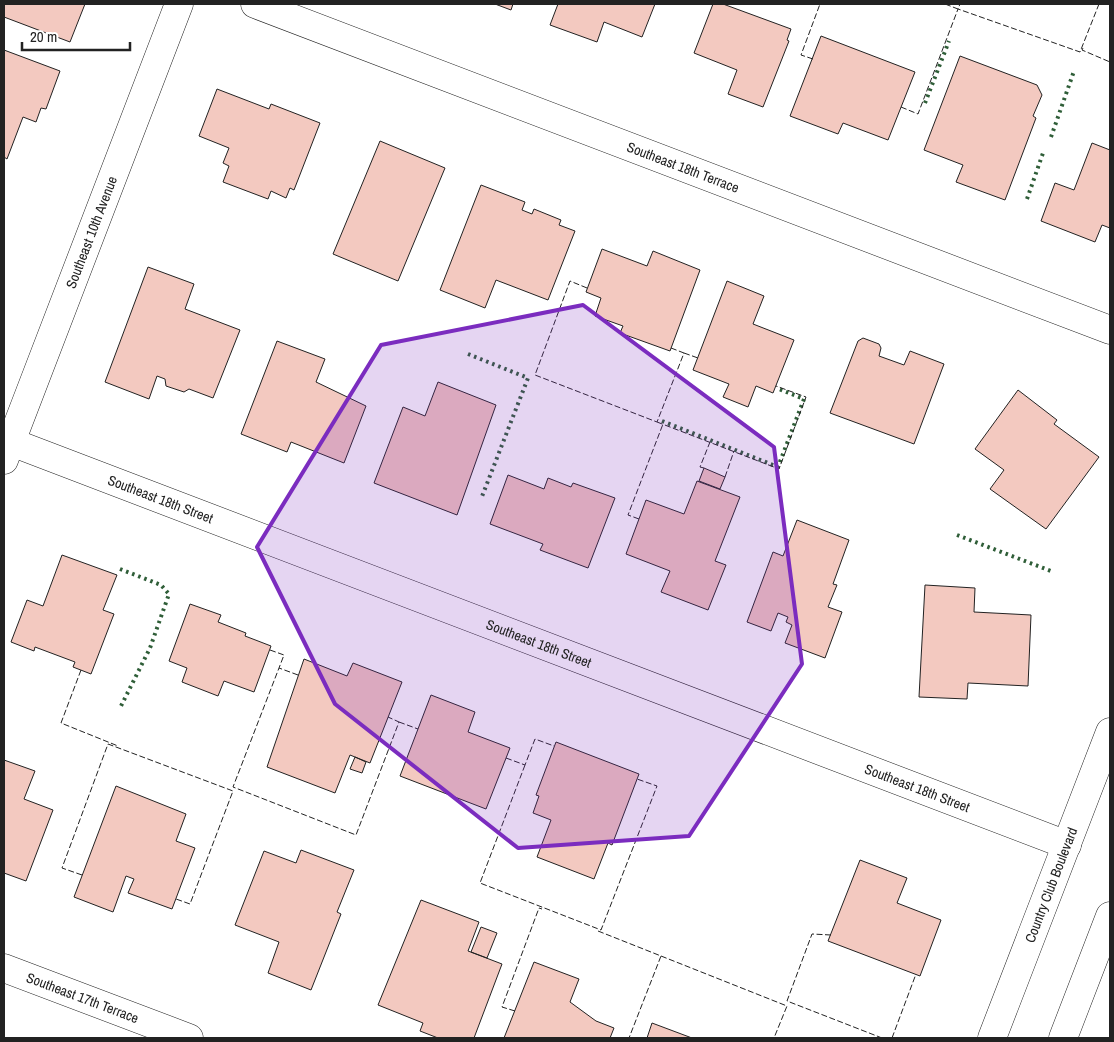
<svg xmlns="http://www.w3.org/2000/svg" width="1114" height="1042" font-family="'Archivo Narrow',sans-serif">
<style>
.building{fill:#f3c9c0;stroke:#222}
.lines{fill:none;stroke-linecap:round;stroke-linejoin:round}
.street-casing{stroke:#222;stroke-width:29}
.secondary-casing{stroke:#222;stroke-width:29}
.street{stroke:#fff;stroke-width:28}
.secondary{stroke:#fff;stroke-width:28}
.hedge{stroke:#2f5e38;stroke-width:4;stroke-dasharray:2.5 4;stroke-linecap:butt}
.fence{stroke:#222;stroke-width:1;stroke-dasharray:6 2.5;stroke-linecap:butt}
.marked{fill:#7b2cbf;fill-opacity:0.2;stroke:#7b2cbf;stroke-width:4;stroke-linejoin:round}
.labels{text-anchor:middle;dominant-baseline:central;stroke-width:4;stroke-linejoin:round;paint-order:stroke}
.street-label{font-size:14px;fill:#222;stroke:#fff}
</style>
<rect width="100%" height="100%" fill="#fff"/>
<path class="building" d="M 4,4 L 85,4 L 70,42 L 4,17 Z
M 495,4 L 513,4 L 511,10 Z
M 558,4 L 655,4 L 642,37 L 604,22 L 597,42 L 550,25 Z
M 713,4 L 723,4 L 791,29 L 787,40 L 789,41 L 763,107 L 728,94 L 737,70 L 694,53 Z
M 821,36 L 915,72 L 888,140 L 843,123 L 838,134 L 790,116 Z
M 4,50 L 60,71 L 46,109 L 41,108 L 36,122 L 23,117 L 7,159 L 4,157 Z
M 960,56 L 1037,85 L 1042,95 L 1033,116 L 1036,118 L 1005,200 L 956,182 L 963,165 L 924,150 Z
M 217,89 L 269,109 L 271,104 L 320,123 L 294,190 L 290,188 L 286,198 L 271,191 L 268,199 L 223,182 L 229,166 L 223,163 L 229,148 L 199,136 Z
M 380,141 L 445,168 L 398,281 L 333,254 Z
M 1092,143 L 1110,150 L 1110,228 L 1102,225 L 1095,242 L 1041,221 L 1055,183 L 1074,190 Z
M 481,185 L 525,202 L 522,210 L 532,214 L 534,209 L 561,220 L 559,225 L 575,231 L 548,300 L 496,280 L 485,308 L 440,290 Z
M 602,249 L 647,266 L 653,251 L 700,270 L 670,351 L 620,333 L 623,326 L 595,316 L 601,298 L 586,292 Z
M 148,267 L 194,284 L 185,309 L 240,330 L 213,398 L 189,389 L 184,392 L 166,386 L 165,379 L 157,376 L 149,399 L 105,382 Z
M 727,281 L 764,296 L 753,324 L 794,340 L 773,393 L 756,386 L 748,407 L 723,397 L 729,384 L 693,370 Z
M 863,338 L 879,344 L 881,348 L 879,356 L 904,365 L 910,351 L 944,364 L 914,444 L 830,413 L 858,341 Z
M 277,341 L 325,359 L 316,382 L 366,406 L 344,463 L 291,442 L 287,452 L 241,434 Z
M 438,382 L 496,405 L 457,515 L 374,483 L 403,407 L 425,416 Z
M 1018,390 L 1057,420 L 1054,424 L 1099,457 L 1046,529 L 990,489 L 1004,470 L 975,449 Z
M 704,468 L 725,477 L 720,489 L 699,481 Z
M 508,475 L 544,489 L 548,478 L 571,487 L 573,483 L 615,498 L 588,568 L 540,550 L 543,544 L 490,524 Z
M 697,481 L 740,497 L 715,561 L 726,565 L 708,610 L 661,592 L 670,571 L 626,554 L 646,500 L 684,514 Z
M 797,520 L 849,540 L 833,584 L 837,585 L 828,607 L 842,612 L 825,658 L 785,643 L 792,625 L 786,622 L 788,617 L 778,613 L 771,631 L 747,622 L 773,552 L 783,556 Z
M 62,555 L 117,575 L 103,610 L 114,614 L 91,674 L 73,667 L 75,662 L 35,647 L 34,651 L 11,642 L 27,600 L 43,606 Z
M 925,585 L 975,588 L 974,612 L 1031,615 L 1028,686 L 968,683 L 967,699 L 919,697 Z
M 190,604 L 221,615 L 218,622 L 246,633 L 245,636 L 271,646 L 254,692 L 224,681 L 218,696 L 182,682 L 187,668 L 169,661 Z
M 304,659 L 347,676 L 353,663 L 402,682 L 370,763 L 350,755 L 335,793 L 267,767 Z
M 431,695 L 475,712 L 468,732 L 510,748 L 486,809 L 400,776 Z
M 556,742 L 639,774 L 612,845 L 608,843 L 594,879 L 537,857 L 551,820 L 533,813 L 539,796 L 536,795 Z
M 355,757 L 366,762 L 362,773 L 350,769 Z
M 4,760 L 35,771 L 24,799 L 53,810 L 26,881 L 4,873 Z
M 116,786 L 186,814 L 176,841 L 195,848 L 172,909 L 128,893 L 134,879 L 126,876 L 113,912 L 74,897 Z
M 301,850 L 354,870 L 337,912 L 341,914 L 311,990 L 268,973 L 279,942 L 235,925 L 264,851 L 296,863 Z
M 860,860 L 907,878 L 897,903 L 941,920 L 920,976 L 828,941 Z
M 421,900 L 479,922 L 468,951 L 502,964 L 474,1038 L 438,1038 L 420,1031 L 423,1023 L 378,1005 Z
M 481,927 L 497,933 L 487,958 L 471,952 Z
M 534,962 L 579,979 L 570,1002 L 596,1021 L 614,1028 L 610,1038 L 504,1038 Z
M 652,1023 L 692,1038 L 647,1038 Z"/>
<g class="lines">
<defs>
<g id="street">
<path id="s1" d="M 255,4 L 1110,330"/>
<path id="s2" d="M 11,442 L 1067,845"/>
<path id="s3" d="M 4,460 L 179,4"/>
<path id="s4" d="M 4,968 L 189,1038"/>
</g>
<g id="secondary">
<path id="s5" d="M 992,1038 L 1110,732"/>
<path d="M 1063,1038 L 1110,916"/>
</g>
</defs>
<use href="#street" class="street-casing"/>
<use href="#secondary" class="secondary-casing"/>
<use href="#street" class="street"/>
<use href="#secondary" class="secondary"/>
<path class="hedge" d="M 925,103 L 949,41
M 1051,137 L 1074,71
M 1027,199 L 1043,153
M 468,354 L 528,378 L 481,499
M 662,421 L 778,467 L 804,399 L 779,389
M 957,535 L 1051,571
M 120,569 L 161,585 L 169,594 L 150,648 L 121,706"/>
<path class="fence" d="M 945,4 L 958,9 L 960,4
M 1083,48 L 1082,50 L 1110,62
M 813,59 L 801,55 L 820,4
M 901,107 L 918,114 L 958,9 L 1080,52 L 1099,4
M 587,288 L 570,281 L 535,375 L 657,422 L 684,353 L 671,348
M 684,353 L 698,358
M 657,422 L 779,469 L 806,397 L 776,386
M 704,468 L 700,467 L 710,442
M 725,477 L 734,451
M 639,519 L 628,515 L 663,424
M 270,650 L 284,655 L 279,668
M 81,670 L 61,723 L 118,746
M 298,675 L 279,668 L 233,787 L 356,835 L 399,722 L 388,717
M 399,722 L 418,729
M 506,758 L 525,765 L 535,739 L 554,746
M 525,765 L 480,883 L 601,930 L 657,786 L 637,779
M 82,875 L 62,868 L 108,744 L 233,791 L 190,904 L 176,899
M 598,931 L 661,956 L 629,1038
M 831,935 L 812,934 L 787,1001 L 882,1038
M 661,956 L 787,1006 L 774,1038
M 515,1011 L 502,1007 L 539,908 L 542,909
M 892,1038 L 916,974"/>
</g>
<path class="marked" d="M 583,305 L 774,447 L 802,664 L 689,836 L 518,848 L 335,704 L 257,547 L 381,345 Z"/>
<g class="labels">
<g class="street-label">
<text stroke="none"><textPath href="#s1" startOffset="458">Southeast 18th Terrace</textPath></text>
<text stroke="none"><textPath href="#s3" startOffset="244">Southeast 10th Avenue</textPath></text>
<text stroke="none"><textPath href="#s2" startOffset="160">Southeast 18th Street</textPath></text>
<text stroke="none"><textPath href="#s2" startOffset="565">Southeast 18th Street</textPath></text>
<text stroke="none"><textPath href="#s2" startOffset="970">Southeast 18th Street</textPath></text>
<text stroke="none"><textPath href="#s5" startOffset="164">Country Club Boulevard</textPath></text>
<text stroke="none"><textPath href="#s4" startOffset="84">Southeast 17th Terrace</textPath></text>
</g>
</g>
<rect width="1114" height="1042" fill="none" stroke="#222222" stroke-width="10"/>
<path d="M22 42v8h108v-8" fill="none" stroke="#222222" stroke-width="2.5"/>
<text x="30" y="42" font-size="15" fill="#222222" stroke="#ffffff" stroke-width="4" paint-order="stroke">20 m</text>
</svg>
